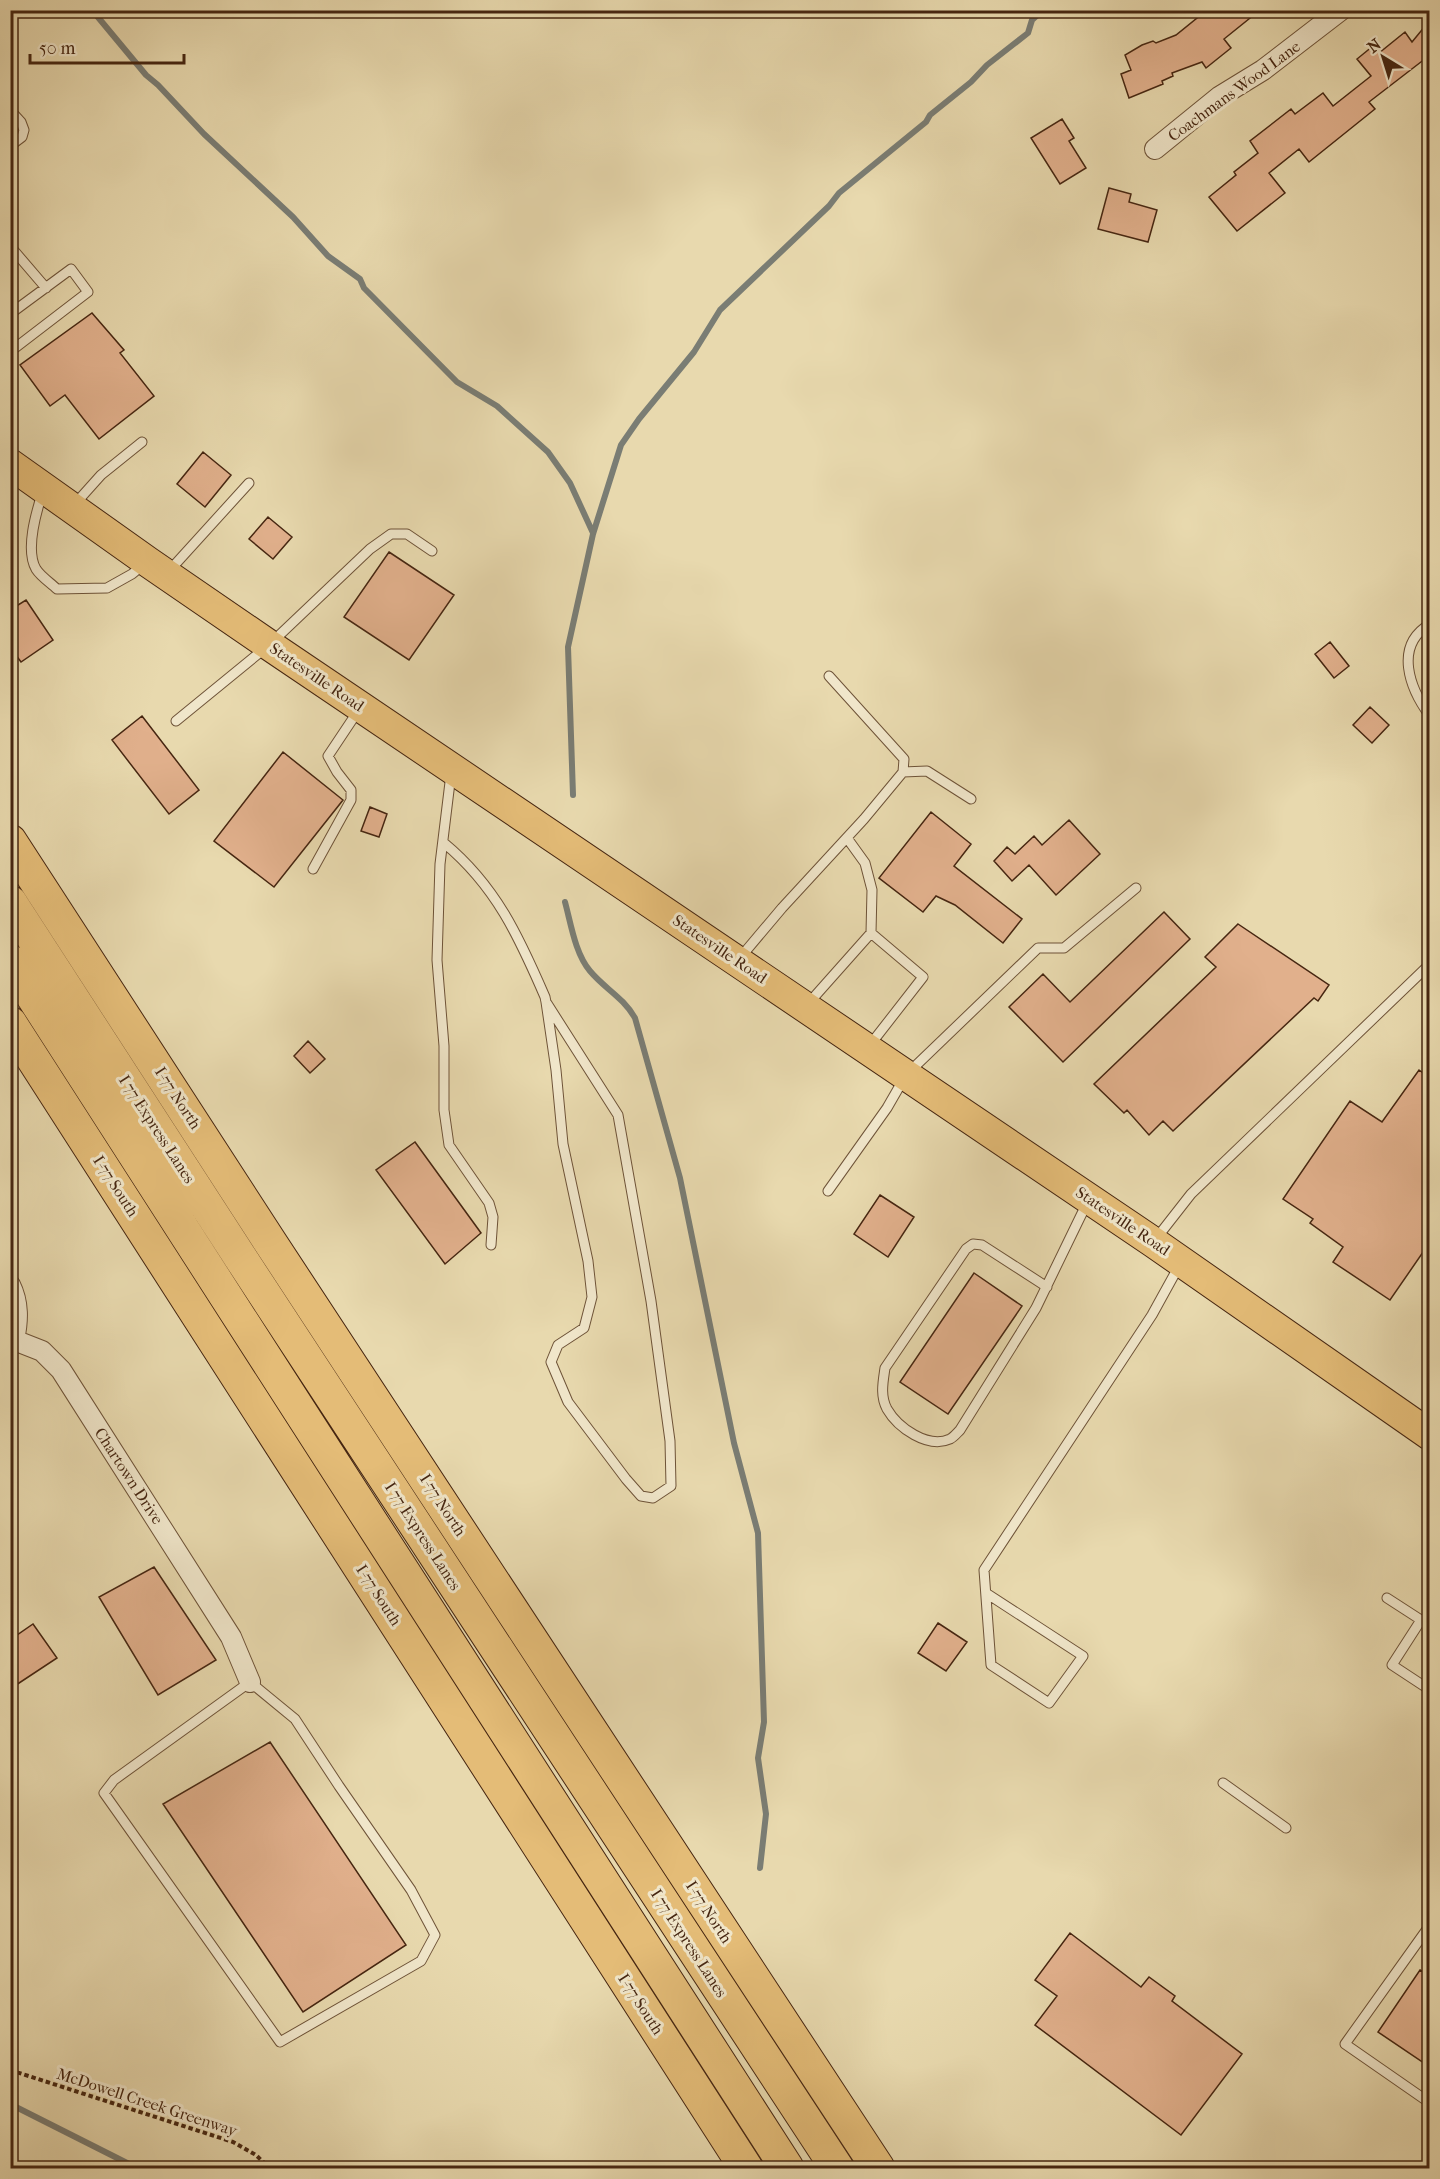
<svg xmlns="http://www.w3.org/2000/svg" width="1440" height="2179" font-family="'IM FELL French Canon',serif">
<style>
.lines{fill:none;stroke-linecap:round;stroke-linejoin:round}
.stream{stroke:#7a7d74;stroke-width:6}
.building{fill:#e1b08c;stroke:#462611;stroke-width:1.5}
.lane-casing{stroke:#6e5338;stroke-width:11}
.street-casing{stroke:#6e5338;stroke-width:22}
.primary-casing{stroke:#462611;stroke-width:32}
.highway-casing{stroke:#462611;stroke-width:35}
.path{stroke:#462611;stroke-width:4;stroke-dasharray:4.5 3;stroke-linecap:butt}
.lane{stroke:#f0e6ca;stroke-width:9}
.street{stroke:#f0e6ca;stroke-width:20}
.primary{stroke:#e4bc77;stroke-width:30}
.highway{stroke:#e4bc77;stroke-width:33}
.labels{text-anchor:middle;dominant-baseline:central;stroke-width:6;stroke-linejoin:round;paint-order:stroke}
.street-label{font-size:16px;fill:#462611;stroke:#f0e6ca}
</style>
<rect width="100%" height="100%" fill="#e8d9ae"/>
<filter id="stains"><feTurbulence type="fractalNoise" baseFrequency=".00333" numOctaves="4"/><feColorMatrix values="0 0 0 0 .2 0 0 0 0 .09 0 0 0 0 .02 0 0 0 .5 -.17"/></filter>
<radialGradient id="worn" r=".72"><stop offset=".6" stop-color="#630" stop-opacity="0"/><stop offset="1" stop-color="#630" stop-opacity=".3"/></radialGradient>
<g class="lines">
<path class="stream" d="M 92,10 L 146,75 L 158,85 L 204,134 L 293,217 L 328,256 L 360,279 L 364,288 L 457,382 L 497,406 L 548,452 L 570,483 L 593,533
M 573,795 L 568,647 L 593,534 L 621,445 L 639,419 L 694,352 L 720,310 L 829,206 L 839,193 L 926,122 L 930,115 L 971,82 L 987,65 L 1028,33 L 1032,20 L 1043,10
M 565,902 C 571,924 575,953 590,971 C 605,989 623,997 635,1018 L 680,1178 L 734,1443 L 758,1533 L 764,1722 L 758,1758 L 766,1814 L 760,1868
M 10,2104 L 137,2168"/>
</g>
<path class="building" d="M 1207,10 L 1260,10 L 1224,39 L 1231,48 L 1206,68 L 1202,62 L 1172,73 L 1173,76 L 1162,81 L 1163,84 L 1129,98 L 1121,74 L 1131,70 L 1125,55 L 1142,45 L 1153,41 L 1156,43 L 1176,35 Z
M 1430,20 L 1430,55 L 1369,102 L 1375,109 L 1309,162 L 1299,149 L 1269,173 L 1285,193 L 1237,231 L 1209,197 L 1236,175 L 1234,172 L 1258,153 L 1250,141 L 1291,109 L 1295,114 L 1323,93 L 1333,106 L 1371,76 L 1357,59 L 1373,46 L 1379,53 L 1405,32 L 1412,42 Z
M 1062,119 L 1074,138 L 1069,141 L 1086,168 L 1060,184 L 1031,138 Z
M 1109,188 L 1131,194 L 1129,202 L 1157,210 L 1148,242 L 1098,229 Z
M 92,313 L 124,350 L 120,353 L 154,396 L 99,439 L 65,395 L 50,406 L 20,365 Z
M 203,452 L 231,475 L 205,507 L 177,484 Z
M 268,517 L 292,537 L 273,559 L 249,539 Z
M 389,552 L 454,595 L 409,660 L 344,617 Z
M 26,600 L 53,640 L 21,662 L 10,647 L 10,610 Z
M 1330,642 L 1349,666 L 1334,678 L 1315,654 Z
M 1370,707 L 1389,725 L 1372,743 L 1353,725 Z
M 142,716 L 199,790 L 169,814 L 112,740 Z
M 283,752 L 343,800 L 274,887 L 214,841 Z
M 370,807 L 387,814 L 379,837 L 361,831 Z
M 931,812 L 971,844 L 954,866 L 1022,919 L 1003,943 L 955,905 L 936,896 L 923,912 L 879,878 Z
M 1069,820 L 1100,854 L 1056,895 L 1029,865 L 1012,881 L 994,861 L 1007,847 L 1015,854 L 1034,836 L 1042,845 Z
M 1164,912 L 1190,939 L 1063,1062 L 1009,1007 L 1043,974 L 1070,1002 Z
M 1238,924 L 1329,985 L 1318,1001 L 1314,998 L 1173,1131 L 1163,1121 L 1149,1135 L 1127,1110 L 1124,1113 L 1094,1084 L 1216,967 L 1205,957 Z
M 308,1041 L 325,1059 L 310,1073 L 294,1056 Z
M 1419,1070 L 1430,1078 L 1430,1242 L 1390,1300 L 1333,1262 L 1343,1247 L 1310,1223 L 1313,1219 L 1283,1199 L 1350,1101 L 1382,1122 Z
M 415,1142 L 481,1233 L 445,1264 L 376,1170 Z
M 880,1195 L 914,1217 L 888,1257 L 854,1234 Z
M 974,1273 L 1022,1306 L 948,1414 L 900,1382 Z
M 154,1567 L 216,1660 L 158,1695 L 99,1597 Z
M 938,1623 L 967,1642 L 946,1671 L 918,1653 Z
M 33,1624 L 57,1658 L 10,1689 L 10,1640 Z
M 270,1742 L 406,1945 L 303,2012 L 163,1804 Z
M 1070,1933 L 1141,1987 L 1149,1977 L 1175,1996 L 1172,2001 L 1242,2054 L 1181,2135 L 1035,2025 L 1057,1996 L 1035,1980 Z
M 1420,1970 L 1430,1976 L 1430,2067 L 1378,2032 Z"/>
<g class="lines">
<defs>
<path id="lane" d="M 10,110 L 21,122 L 24,130 L 22,137 L 10,146
M 10,246 L 46,288
M 10,314 L 71,269 L 88,292 L 15,348 L 10,348
M 42,494 C 36,513 25,550 36,569 C 41,577 51,583 57,589 L 107,588 L 132,574 L 143,565
M 75,504 L 101,475 L 142,442
M 170,570 L 249,483
M 1430,624 C 1393,646 1410,689 1430,716
M 176,721 L 269,645 L 370,549 L 391,534 L 407,534 L 432,551
M 903,772 L 927,771 L 971,799
M 451,774 L 440,864 L 437,960 L 444,1046 L 444,1110 L 449,1145 L 489,1203 L 493,1217 L 491,1245
M 847,838 L 865,863 L 872,890 L 871,933
M 444,843 C 496,886 519,937 545,997 L 546,1002 L 556,1070 L 563,1144 L 588,1261 L 592,1297 L 584,1328 L 558,1345 L 551,1362 L 568,1402 L 626,1479 L 641,1496 L 653,1498 L 671,1486 L 670,1441 L 651,1301 L 618,1115 L 546,1002
M 313,869 L 351,800 L 351,790 L 337,772 L 328,756 L 358,711
M 739,959 L 782,908 L 864,819 L 903,772 L 904,759 L 829,676
M 807,1005 L 871,933 L 923,977 L 870,1045
M 828,1191 L 887,1108 L 906,1075 L 1038,948 L 1064,948 L 1136,888
M 1155,1240 L 1191,1194 L 1430,964
M 1047,1287 L 982,1245 L 973,1244 L 966,1249 L 885,1368 C 883,1382 880,1396 887,1409 C 898,1428 928,1449 950,1439 C 954,1437 957,1433 960,1430 L 1036,1308 L 1087,1203
M 986,1593 L 1083,1656 L 1049,1703 L 991,1665 L 984,1570 L 1152,1315 L 1179,1266
M 1387,1598 L 1421,1620 L 1430,1621
M 1421,1620 L 1392,1665 L 1430,1690
M 250,1682 L 295,1719 L 339,1786 L 411,1890 L 435,1935 L 421,1961 L 280,2042 L 104,1793 L 114,1780 Z
M 1223,1783 L 1286,1828
M 1430,1925 L 1345,2044 L 1430,2103"/>
<path id="street" d="M 1155,149 L 1219,97 L 1263,70 L 1341,10
M 10,1285 C 19,1303 18,1321 14,1340 L 42,1351 L 61,1370 L 231,1637 L 250,1682"/>
<path id="primary" d="M 10,464 L 148,562 L 269,645 L 1153,1242 L 1430,1435"/>
<path id="highway" d="M 10,841 L 270,1242 L 878,2168
M 10,902 L 242,1260 L 837,2168
M 10,961 L 787,2168
M 10,1023 L 746,2168"/>
</defs>
<use href="#lane" class="lane-casing"/>
<use href="#street" class="street-casing"/>
<use href="#primary" class="primary-casing"/>
<use href="#highway" class="highway-casing"/>
<path class="path" d="M 10,2070 L 233,2142 L 256,2155 L 269,2168"/>
<use href="#lane" class="lane"/>
<use href="#street" class="street"/>
<use href="#primary" class="primary"/>
<use href="#highway" class="highway"/>
</g>
<g class="labels">
<g class="street-label">
<text transform="translate(1234 91) rotate(-36)">Coachmans Wood Lane</text>
<text transform="translate(317 677) rotate(34)">Statesville Road</text>
<text transform="translate(720 949) rotate(34)">Statesville Road</text>
<text transform="translate(178 1098) rotate(57)">I-77 North</text>
<text transform="translate(157 1129) rotate(57)">I 77 Express Lanes</text>
<text transform="translate(116 1186) rotate(57)">I-77 South</text>
<text transform="translate(1123 1221) rotate(34)">Statesville Road</text>
<text transform="translate(129 1476) rotate(57)">Chartown Drive</text>
<text transform="translate(443 1505) rotate(57)">I-77 North</text>
<text transform="translate(423 1536) rotate(57)">I 77 Express Lanes</text>
<text transform="translate(379 1595) rotate(57)">I-77 South</text>
<text transform="translate(709 1912) rotate(57)">I-77 North</text>
<text transform="translate(689 1943) rotate(57)">I 77 Express Lanes</text>
<text transform="translate(641 2004) rotate(57)">I-77 South</text>
<text transform="translate(147 2102) rotate(18)">McDowell Creek Greenway</text>
</g>
</g>
<rect width="1440" height="2179" fill="none" stroke="#e8d9ae" stroke-width="36"/>
<rect x="12" y="12" width="1416" height="2155" fill="none" stroke="#462611" stroke-width="3"/>
<rect x="18" y="18" width="1404" height="2143" fill="none" stroke="#462611" stroke-width="1.5"/>
<g transform="translate(1383 57) rotate(322)" stroke="#f0e6ca" stroke-width="4.5" paint-order="stroke">
<path d="M0-4.5L10 22L0 15L-10 22Z" fill="#462611"/>
<text y="-9" font-size="16" font-weight="bold" text-anchor="middle" fill="#462611">N</text>
</g>
<path d="M30 54v9h154v-9" fill="none" stroke="#462611" stroke-width="3"/>
<text x="39" y="54" font-size="18" fill="#462611" stroke="#f0e6ca" stroke-width="4.5" paint-order="stroke">50 m</text>
<rect width="100%" height="100%" filter="url(#stains)"/>
<rect width="100%" height="100%" fill="url(#worn)"/>
</svg>
